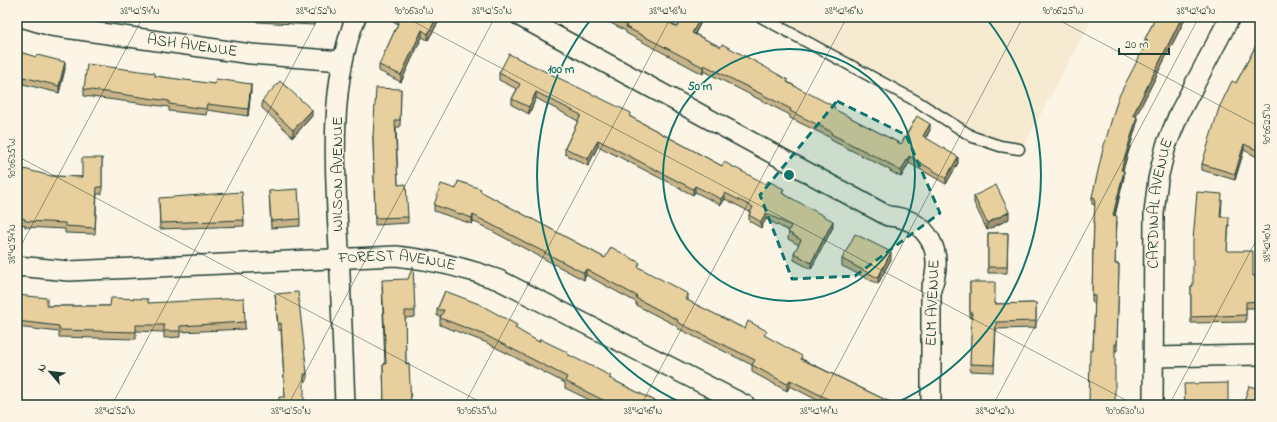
<svg xmlns="http://www.w3.org/2000/svg" width="1277" height="422" font-family="'Indie Flower',sans-serif">
<style>
.built{fill:#f6ead0}
.lines{fill:none;stroke-linecap:round;stroke-linejoin:round}
.service-casing{stroke:#1f3d34;stroke-width:13}
.minor-casing{stroke:#1f3d34;stroke-width:22}
.service{stroke:#fcf5e5;stroke-width:10}
.minor{stroke:#fcf5e5;stroke-width:19}
.wall{fill:#c8b388;stroke:#1f3d34}
.shaded-wall{fill:#a2926f;stroke:#1f3d34}
.building{fill:#e8d09e;stroke:#1f3d34}
.marked{fill:#0f766e;fill-opacity:0.2;stroke:#0f766e;stroke-width:3;stroke-dasharray:8 5;stroke-linejoin:round}
.ticks{fill:none;stroke:#1f3d34;stroke-width:1;stroke-opacity:0.45}
.ring{fill:none;stroke:#0f766e;stroke-width:2}
.labels{text-anchor:middle;dominant-baseline:central;stroke-width:3;stroke-linejoin:round;paint-order:stroke}
.street-label{font-size:16px;fill:#1f3d34;stroke:#fcf5e5}
.centre{fill:#0f766e;stroke:#fcf5e5;stroke-width:2}
.ring-label{font-size:12px;text-anchor:middle;font-weight:bold;fill:#0f766e;stroke:#fcf5e5;stroke-width:3;stroke-linejoin:round;paint-order:stroke}
.neatline{fill:none;stroke:#1f3d34;stroke-width:1.5}
.ticks-label{font-size:10px;text-anchor:middle;fill:#1f3d34}
</style>
<rect width="100%" height="100%" fill="#fcf5e5"/>
<filter id="ink" filterUnits="userSpaceOnUse"><feTurbulence type="fractalNoise" baseFrequency=".025" numOctaves="2"/><feDisplacementMap in="SourceGraphic" scale="8" xChannelSelector="R" yChannelSelector="G"/><feConvolveMatrix kernelMatrix="1 2 1 2 8 2 1 2 1" color-interpolation-filters="sRGB"/></filter>
<g filter="url(#ink)">
<path class="built" d="M 766,17 L 1093,17 L 1019,154 Z"/>
<g class="lines">
<defs>
<path id="service" d="M 761,17 L 918,102 L 973,137 L 1000,146 L 1019,149"/>
<g id="minor">
<path id="s1" d="M 21,17 L 51,26 L 251,54 L 342,61"/>
<path d="M 521,17 L 888,216 C 929,219 945,252 931,289 L 931,405"/>
<path id="s2" d="M 17,266 L 69,271 L 396,256 C 433,260 464,267 499,280 L 745,405"/>
<path d="M 1153,357 L 1260,355"/>
<path d="M 345,405 C 343,353 341,300 339,248 C 335,175 328,85 356,17"/>
<path id="s3" d="M 1153,405 L 1154,213 L 1158,179 L 1166,146 L 1179,114 L 1230,17"/>
</g>
</defs>
<use href="#service" class="service-casing"/>
<use href="#minor" class="minor-casing"/>
<use href="#service" class="service"/>
<use href="#minor" class="minor"/>
</g>
<path class="wall" d="M 257,17 L 314,17 L 314,25 L 257,22 Z
M 393,17 L 440,17 L 440,19 L 428,40 L 422,37 L 401,82 L 379,71 L 379,65 L 398,24 L 393,21 Z
M 603,17 L 659,17 L 677,27 L 702,17 L 702,20 L 695,34 L 788,82 L 835,110 L 901,144 L 930,130 L 926,138 L 958,163 L 946,184 L 909,163 L 901,177 L 890,171 L 890,170 L 831,140 L 831,138 L 790,118 L 790,115 L 704,71 L 703,74 L 626,33 L 626,31 L 603,19 Z
M 1156,17 L 1186,17 L 1136,116 L 1137,123 L 1123,170 L 1124,177 L 1115,216 L 1117,222 L 1115,264 L 1119,264 L 1117,351 L 1093,350 L 1095,303 L 1092,303 L 1093,249 L 1095,205 L 1092,204 L 1092,197 L 1145,46 L 1145,39 Z
M 1260,38 L 1259,158 L 1244,150 L 1235,180 L 1202,170 L 1202,164 L 1236,83 Z
M 17,51 L 65,69 L 59,93 L 23,84 Z
M 499,73 L 631,117 L 722,166 L 784,194 L 833,227 L 811,269 L 794,260 L 794,253 L 799,245 L 788,239 L 789,231 L 766,219 L 761,228 L 749,221 L 749,215 L 750,212 L 725,199 L 721,205 L 695,192 L 693,195 L 598,146 L 588,166 L 565,154 L 565,148 L 578,121 L 536,98 L 529,114 L 512,105 L 512,99 L 517,89 L 499,80 Z
M 155,76 L 251,90 L 248,116 L 207,110 L 206,115 L 169,111 L 169,107 L 84,96 L 84,89 Z
M 401,89 L 400,127 L 396,127 L 398,185 L 408,217 L 408,223 L 375,225 L 373,136 Z
M 262,101 L 312,116 L 293,137 L 262,108 Z
M 102,158 L 102,194 L 97,194 L 95,234 L 65,233 L 65,229 L 25,227 L 25,225 L 17,223 L 17,190 L 19,191 L 51,176 L 82,177 Z
M 456,189 L 481,192 L 605,258 L 640,268 L 688,300 L 688,301 L 745,329 L 767,337 L 802,359 L 896,405 L 827,405 L 790,386 L 787,391 L 752,372 L 752,365 L 677,328 L 677,326 L 636,305 L 636,302 L 586,275 L 584,280 L 473,221 L 472,224 L 434,211 L 434,205 Z
M 269,191 L 300,219 L 300,226 L 271,228 Z
M 974,196 L 1009,219 L 987,230 L 974,203 Z
M 1222,200 L 1221,217 L 1229,224 L 1227,251 L 1253,276 L 1260,276 L 1260,308 L 1246,308 L 1246,322 L 1191,323 L 1191,286 L 1193,286 Z
M 159,204 L 244,220 L 244,226 L 160,229 Z
M 988,233 L 1008,233 L 1007,273 L 988,273 Z
M 842,259 L 891,259 L 878,284 L 842,266 Z
M 970,282 L 995,304 L 1036,303 L 1036,328 L 996,329 L 994,372 L 970,371 L 972,318 L 970,318 Z
M 382,286 L 415,311 L 415,317 L 405,318 L 406,364 L 411,405 L 384,405 L 383,365 L 385,364 Z
M 445,291 L 539,342 L 567,354 L 611,379 L 663,405 L 600,405 L 565,388 L 565,383 L 485,342 L 440,325 L 440,318 L 441,316 L 437,316 L 437,310 Z
M 275,294 L 307,374 L 307,381 L 304,381 L 285,397 L 281,330 L 278,330 Z
M 17,295 L 47,306 L 110,306 L 148,303 L 245,322 L 245,329 L 180,332 L 180,337 L 164,338 L 164,332 L 136,331 L 136,339 L 59,337 L 59,332 L 17,327 Z"/>
<path class="shaded-wall" d="M 437,17 L 440,17 L 440,19 L 428,40 L 428,34 Z
M 701,17 L 702,17 L 702,20 L 692,39 L 692,33 Z
M 1182,17 L 1186,17 L 1133,122 L 1133,115 Z
M 422,30 L 422,37 L 401,82 L 401,75 Z
M 65,62 L 65,69 L 59,93 L 59,86 Z
M 704,65 L 704,71 L 703,74 L 703,67 Z
M 23,77 L 23,84 L 17,101 L 17,95 Z
M 251,84 L 251,90 L 248,116 L 248,109 Z
M 536,92 L 536,98 L 529,114 L 529,107 Z
M 312,110 L 312,116 L 293,137 L 293,130 Z
M 1137,117 L 1137,123 L 1121,177 L 1121,170 Z
M 930,124 L 930,130 L 923,142 L 923,136 Z
M 598,140 L 598,146 L 588,166 L 588,159 Z
M 1244,144 L 1244,150 L 1235,180 L 1235,174 Z
M 1260,149 L 1260,155 L 1259,158 L 1259,151 Z
M 909,156 L 909,163 L 901,177 L 901,171 Z
M 958,157 L 958,163 L 946,184 L 946,178 Z
M 1124,171 L 1124,177 L 1113,222 L 1113,215 Z
M 695,186 L 695,192 L 693,195 L 693,189 Z
M 725,193 L 725,199 L 721,205 L 721,199 Z
M 1009,212 L 1009,219 L 987,230 L 987,223 Z
M 766,213 L 766,219 L 761,228 L 761,222 Z
M 473,215 L 473,221 L 472,224 L 472,218 Z
M 833,221 L 833,227 L 811,269 L 811,263 Z
M 891,252 L 891,259 L 878,284 L 878,278 Z
M 586,269 L 586,275 L 584,280 L 584,273 Z
M 688,294 L 688,300 L 685,306 L 685,299 Z
M 790,380 L 790,386 L 787,391 L 787,384 Z"/>
<path class="building" d="M 287,17 L 314,17 L 314,19 Z
M 397,17 L 437,17 L 428,34 L 422,30 L 401,75 L 379,65 L 400,19 Z
M 611,17 L 659,17 L 677,27 L 683,17 L 701,17 L 692,33 L 721,47 L 722,44 L 756,62 L 788,80 L 787,82 L 835,107 L 834,109 L 901,144 L 917,116 L 930,124 L 923,136 L 958,157 L 946,178 L 909,156 L 901,171 L 890,165 L 890,164 L 831,134 L 832,132 L 790,111 L 791,109 L 704,65 L 703,67 L 626,27 L 627,25 Z
M 1156,17 L 1182,17 L 1133,115 L 1137,117 L 1121,170 L 1124,171 L 1113,215 L 1117,216 L 1115,264 L 1119,264 L 1117,344 L 1115,344 L 1115,405 L 1089,405 L 1090,350 L 1093,350 L 1095,296 L 1092,296 L 1093,249 L 1095,198 L 1092,197 L 1103,149 L 1118,98 L 1148,40 L 1145,39 Z
M 1260,38 L 1260,149 L 1259,151 L 1244,144 L 1235,174 L 1202,164 L 1219,108 L 1232,81 L 1236,83 Z
M 17,51 L 36,57 L 37,55 L 65,62 L 59,86 L 23,77 L 17,95 Z
M 509,54 L 631,113 L 629,116 L 722,166 L 724,162 L 766,184 L 768,181 L 784,189 L 782,193 L 833,221 L 811,263 L 794,253 L 801,240 L 788,232 L 791,226 L 766,213 L 761,222 L 749,215 L 753,207 L 725,193 L 721,199 L 695,186 L 693,189 L 598,140 L 588,159 L 565,148 L 581,115 L 536,92 L 529,107 L 512,99 L 520,84 L 499,73 Z
M 87,64 L 155,73 L 155,76 L 215,84 L 216,79 L 251,84 L 248,109 L 207,104 L 206,109 L 169,104 L 169,101 L 84,89 Z
M 280,81 L 312,110 L 293,130 L 262,101 Z
M 376,88 L 401,89 L 400,120 L 395,120 L 398,185 L 406,184 L 408,217 L 375,218 L 373,136 Z
M 82,158 L 102,158 L 102,187 L 97,187 L 95,228 L 65,226 L 65,223 L 25,221 L 25,219 L 17,216 L 17,190 L 19,191 L 24,169 L 51,176 L 82,177 Z
M 458,181 L 481,189 L 480,191 L 605,258 L 611,247 L 640,263 L 638,267 L 688,294 L 685,299 L 745,329 L 748,321 L 767,331 L 764,335 L 802,356 L 801,359 L 896,405 L 840,405 L 790,380 L 787,384 L 752,365 L 755,360 L 677,322 L 678,320 L 636,298 L 637,296 L 586,269 L 584,273 L 473,215 L 472,218 L 434,205 L 441,184 L 456,189 Z
M 996,185 L 1009,212 L 987,223 L 974,196 Z
M 298,189 L 300,219 L 271,221 L 269,191 Z
M 242,192 L 244,220 L 160,223 L 159,198 Z
M 1197,192 L 1222,194 L 1220,217 L 1229,217 L 1227,251 L 1253,251 L 1253,276 L 1260,276 L 1260,301 L 1246,302 L 1246,315 L 1191,317 L 1191,286 L 1193,286 L 1193,241 Z
M 988,233 L 1008,233 L 1007,267 L 988,267 Z
M 855,234 L 891,252 L 878,278 L 842,259 Z
M 413,266 L 415,311 L 405,311 L 406,364 L 409,363 L 411,405 L 390,405 L 390,404 L 384,404 L 383,365 L 386,364 L 382,280 L 408,279 Z
M 970,282 L 995,282 L 995,304 L 1036,303 L 1036,321 L 996,322 L 994,365 L 970,364 L 972,312 L 970,312 Z
M 445,291 L 479,304 L 517,325 L 515,328 L 539,342 L 540,339 L 567,352 L 567,354 L 611,376 L 609,378 L 663,405 L 613,405 L 565,381 L 567,377 L 485,335 L 440,318 L 444,310 L 437,310 Z
M 298,292 L 307,374 L 304,374 L 304,405 L 279,405 L 279,397 L 285,397 L 281,323 L 278,324 L 275,294 Z
M 17,295 L 47,298 L 47,306 L 110,306 L 111,298 L 148,299 L 148,303 L 244,298 L 245,322 L 180,326 L 180,331 L 164,331 L 164,325 L 136,325 L 136,332 L 59,330 L 59,326 L 17,321 Z
M 1228,383 L 1228,405 L 1185,405 L 1184,384 Z
M 1249,386 L 1260,389 L 1260,405 L 1243,405 Z"/>
</g>
<path class="marked" d="M 837,101 L 906,135 L 940,213 L 855,276 L 792,279 L 760,195 Z"/>
<path class="ticks" d="M 405,17 L 1135,405M 1053,17 L 1260,127M 17,156 L 486,405M 17,253 L 143,17M 112,405 L 319,17M 288,405 L 495,17M 464,405 L 671,17M 641,405 L 847,17M 817,405 L 1023,17M 993,405 L 1199,17M 1169,405 L 1260,233"/>
<g class="ring">
<circle cx="789" cy="175" r="126"/>
<path d="M684 404A252 252 0 0 1 592 18M986 18A252 252 0 0 1 894 404"/>
</g>
<g class="labels">
<g class="street-label">
<text stroke="none"><textPath href="#s1" startOffset="174">ASH AVENUE</textPath></text>
<text transform="translate(338 174) rotate(-90)">WILSON AVENUE</text>
<text stroke="none"><textPath href="#s3" startOffset="202">CARDINAL AVENUE</textPath></text>
<text stroke="none"><textPath href="#s2" startOffset="381">FOREST AVENUE</textPath></text>
<text transform="translate(933 303) rotate(-88)">ELM AVENUE</text>
</g>
</g>
<circle cx="789" cy="175" r="6" class="centre"/>
<g class="ring-label">
<text x="561" y="73">100 m</text>
<text x="700" y="90">50 m</text>
</g>
<rect width="1277" height="422" fill="none" stroke="#fcf5e5" stroke-width="44"/>
<g transform="translate(50 372) rotate(298)" stroke="#fcf5e5" stroke-width="3" paint-order="stroke">
<path d="M0-3L7 15L0 10L-7 15Z" fill="#1f3d34"/>
<text y="-6" font-size="11" font-weight="bold" text-anchor="middle" fill="#1f3d34">N</text>
</g>
<path d="M1119 48v6h50v-6" fill="none" stroke="#1f3d34" stroke-width="2"/>
<text x="1125" y="48" font-size="12" fill="#1f3d34" stroke="#fcf5e5" stroke-width="3" paint-order="stroke">20 m</text>
<rect x="22" y="22" width="1233" height="378" class="neatline"/>
<g class="ticks-label">
<text x="140" y="14">38°42'54"N</text>
<text x="316" y="14">38°42'52"N</text>
<text x="414" y="14">90°06'30"W</text>
<text x="492" y="14">38°42'50"N</text>
<text x="668" y="14">38°42'48"N</text>
<text x="844" y="14">38°42'46"N</text>
<text x="1063" y="14">90°06'25"W</text>
<text x="1196" y="14">38°42'42"N</text>
<text transform="translate(1266 124) rotate(-90)" y="4">90°06'25"W</text>
<text transform="translate(11 158) rotate(-90)" y="4">90°06'35"W</text>
<text transform="translate(1266 243) rotate(-90)" y="4">38°42'40"N</text>
<text transform="translate(11 244) rotate(-90)" y="4">38°42'54"N</text>
<text x="115" y="414">38°42'52"N</text>
<text x="291" y="414">38°42'50"N</text>
<text x="477" y="414">90°06'35"W</text>
<text x="643" y="414">38°42'46"N</text>
<text x="819" y="414">38°42'44"N</text>
<text x="995" y="414">38°42'42"N</text>
<text x="1125" y="414">90°06'30"W</text>
</g>
</svg>
